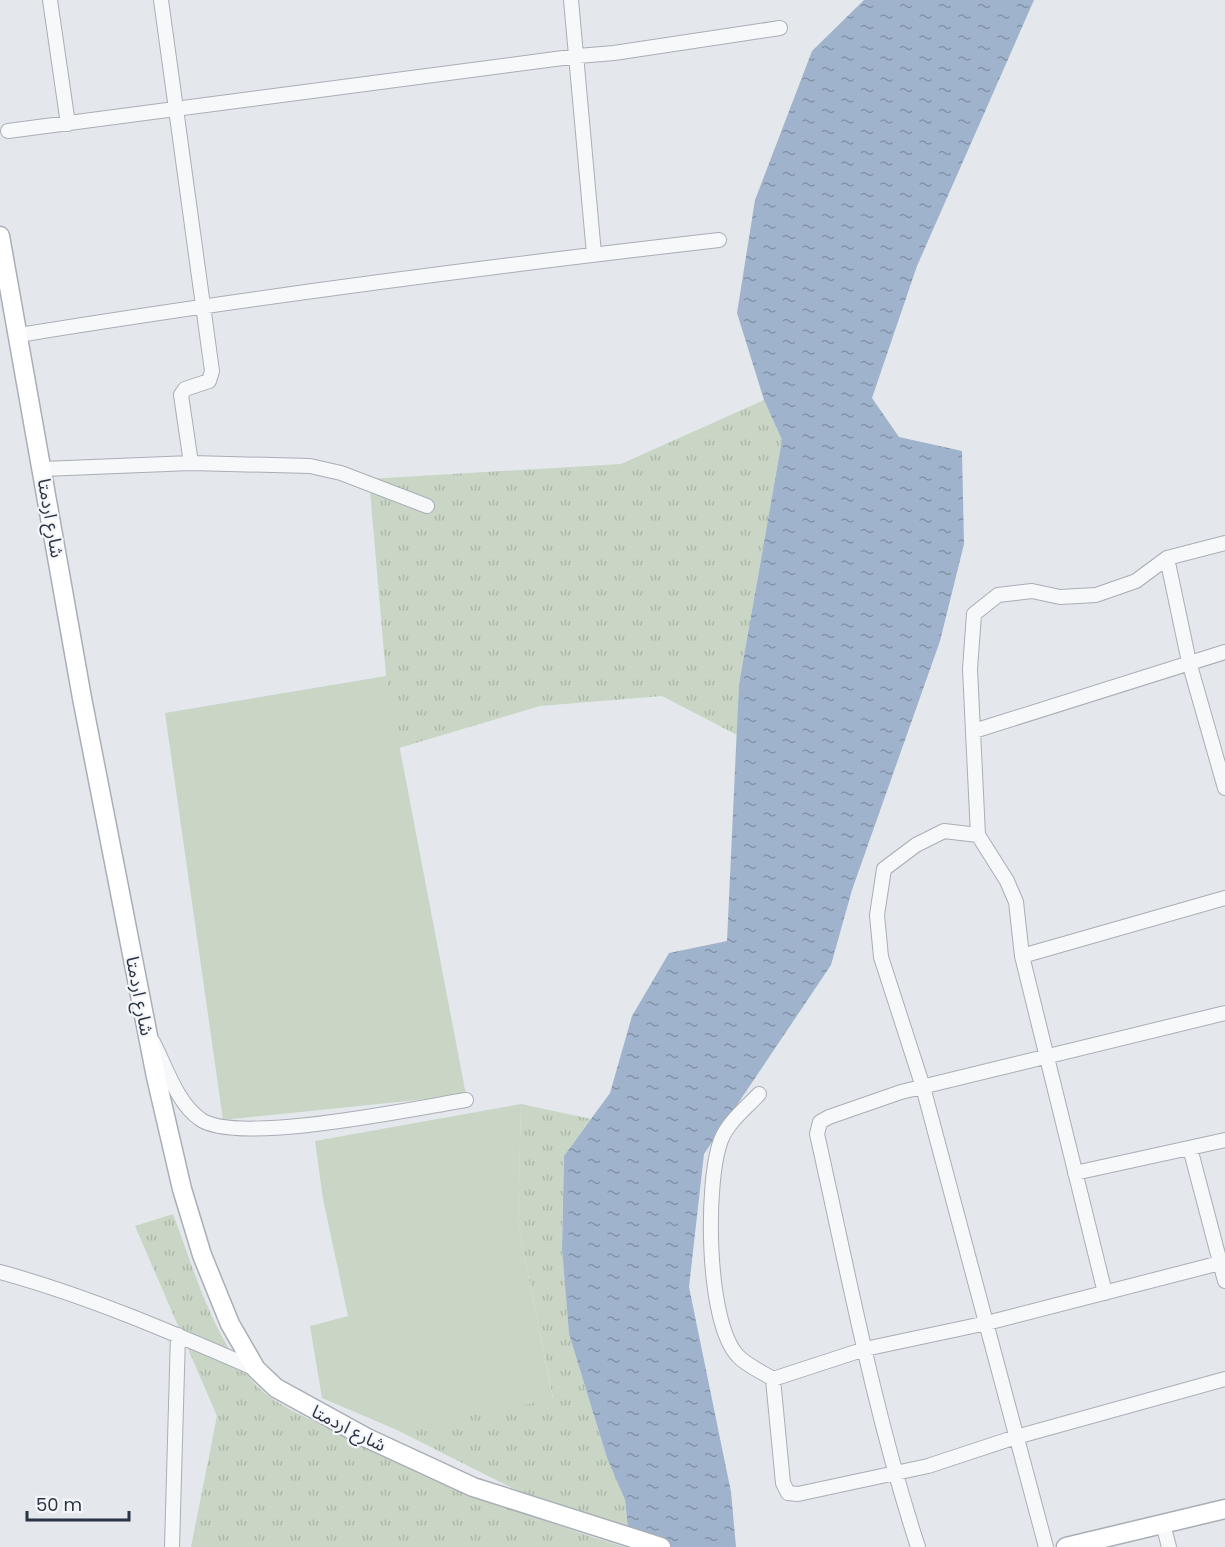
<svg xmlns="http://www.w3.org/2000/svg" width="1225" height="1547" font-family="Poppins,'Noto Sans Arabic',sans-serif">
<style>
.grass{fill:url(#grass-tufts)}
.park{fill:#c9d6c5}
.water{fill:url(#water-ripples)}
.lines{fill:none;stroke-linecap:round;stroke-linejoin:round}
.street-casing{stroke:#a9aeb7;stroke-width:16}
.secondary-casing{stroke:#a9aeb7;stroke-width:21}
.street{stroke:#f7f8fa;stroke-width:14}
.secondary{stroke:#fff;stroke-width:18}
.labels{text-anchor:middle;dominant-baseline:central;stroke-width:4.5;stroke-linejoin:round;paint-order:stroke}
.street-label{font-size:18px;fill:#2b3445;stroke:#f4f6f9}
</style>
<defs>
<pattern id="grass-tufts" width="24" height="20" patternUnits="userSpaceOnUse" patternTransform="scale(1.5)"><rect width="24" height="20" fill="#c9d6c5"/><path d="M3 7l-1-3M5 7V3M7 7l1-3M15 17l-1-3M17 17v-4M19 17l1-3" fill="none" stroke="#adb8ab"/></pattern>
<pattern id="water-ripples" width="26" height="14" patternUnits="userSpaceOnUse" patternTransform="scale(1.5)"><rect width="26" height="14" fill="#9fb4cc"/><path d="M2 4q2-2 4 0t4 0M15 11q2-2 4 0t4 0" fill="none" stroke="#8293a7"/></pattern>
</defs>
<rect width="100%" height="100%" fill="#e4e7ec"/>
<path class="grass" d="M 764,400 L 782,440 L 739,684 L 737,735 L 662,696 L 540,706 L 399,748 L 386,676 L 369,479 L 621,464 Z
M 521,1104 L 591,1119 L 564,1156 L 562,1248 L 569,1334 L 607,1458 L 625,1500 L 628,1528 L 538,1501 L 397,1430 L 553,1398 L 518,1225 Z
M 173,1214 C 195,1272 213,1339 256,1385 C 276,1406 309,1418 334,1431 C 427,1478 525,1517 625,1547 L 191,1547 L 217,1416 L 135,1226 Z"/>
<path class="park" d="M 386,676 L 466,1095 L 223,1120 L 165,713 Z
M 521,1104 L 518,1225 L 553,1399 L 397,1430 L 322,1398 L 310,1326 L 348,1316 L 323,1199 L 315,1141 Z"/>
<path class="water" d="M 864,0 L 1034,0 L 917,266 L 872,398 L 899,437 L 962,451 L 964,544 L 940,641 L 852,890 L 831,965 L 704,1154 L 689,1287 L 731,1492 L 736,1547 L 630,1547 L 625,1500 L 607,1458 L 569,1334 L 562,1249 L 564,1156 L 610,1093 L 632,1016 L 669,953 L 727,941 L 739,684 L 782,440 L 764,400 L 737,313 L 755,200 L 812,51 Z"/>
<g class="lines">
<defs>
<path id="street" d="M 50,0 L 68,124
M 161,0 L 212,371 L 209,381 L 185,389 L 181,395 L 191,463
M 571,0 L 594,254
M 8,131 L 578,56 L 614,53 L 780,28
M 19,335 C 251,297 485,267 719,240
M 43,469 L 191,463 L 310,466 L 341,473 L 427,506
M 1167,558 L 1189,662 L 1225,788
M 974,731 L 1225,652
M 978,835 L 970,669 L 974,614 L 998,595 L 1032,591 L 1060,597 L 1096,595 L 1136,581 L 1167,558 L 1225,543
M 1022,956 L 1225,898
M 153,1042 C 166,1067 177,1103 200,1119 C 236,1146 416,1108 466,1100
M 759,1094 C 746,1108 728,1122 721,1140 C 705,1182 706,1323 738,1356 C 746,1365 762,1372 773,1379 L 783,1483 L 788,1493 L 798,1494 L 928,1466 L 1016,1437 L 1225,1379
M 1190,1148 L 1225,1281
M 1075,1173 L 1225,1140
M 0,1272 C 88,1296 173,1333 256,1369
M 773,1379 L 865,1349 L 987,1323 L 1220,1263
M 1163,1524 L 1169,1547
M 172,1547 L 178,1335
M 918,1547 C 874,1412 848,1272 817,1134 L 820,1122 L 829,1117 L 901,1092 L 1225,1013
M 1046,1547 L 923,1087 L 881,957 L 877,915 L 884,869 L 916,845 L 944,831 L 978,835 L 1007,881 L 1016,902 L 1022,956 L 1105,1293"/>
<path id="secondary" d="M 0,236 L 82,698 L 156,1077 L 182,1189 L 202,1255 L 230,1324 L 256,1369 L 276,1388 L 367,1438 L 473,1487 L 661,1547
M 1066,1547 L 1225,1509"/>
</defs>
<use href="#street" class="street-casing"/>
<use href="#secondary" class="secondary-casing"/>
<use href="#street" class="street"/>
<use href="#secondary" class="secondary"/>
</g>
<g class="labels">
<g class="street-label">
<text transform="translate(51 518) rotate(80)">شارع اردمتا</text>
<text transform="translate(140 996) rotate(79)">شارع اردمتا</text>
<text transform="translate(349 1428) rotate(27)">شارع اردمتا</text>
</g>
</g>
<path d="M27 1511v9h102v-9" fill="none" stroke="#2b3445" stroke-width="3"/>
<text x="36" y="1511" font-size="18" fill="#2b3445" stroke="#f4f6f9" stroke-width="4.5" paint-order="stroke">50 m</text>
</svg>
